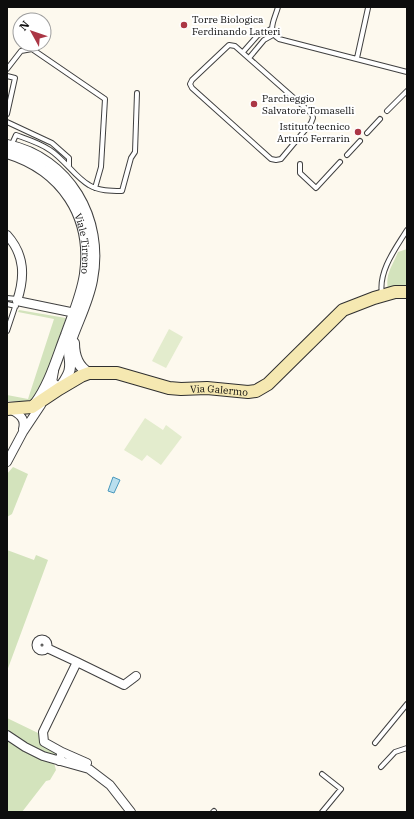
<svg xmlns="http://www.w3.org/2000/svg" width="414" height="819" font-family="'IBM Plex Serif',serif">
<style>
.green{fill:#d3e3bc}
.pitch{fill:#e3eccd}
.water{fill:#b9dfee;stroke:#4998bc}
.lines{fill:none;stroke-linecap:round;stroke-linejoin:round}
.service-casing{stroke:#404040;stroke-width:6}
.minor-casing{stroke:#404040;stroke-width:10}
.tertiary-casing{stroke:#404040;stroke-width:12}
.secondary-casing{stroke:#2f2f2f;stroke-width:14}
.service{stroke:#fff;stroke-width:4}
.minor{stroke:#fff;stroke-width:8}
.tertiary{stroke:#fff;stroke-width:10}
.secondary{stroke:#f5e8b1;stroke-width:12}
.poi-dot{fill:#ab3645;stroke:#fff;stroke-width:1.5}
.labels{text-anchor:middle;dominant-baseline:central;stroke-width:4;stroke-linejoin:round;paint-order:stroke}
.poi-label{font-size:10px;fill:#0d0d0d;stroke:#fff;text-anchor:start}
.street-label{font-size:10px;fill:#0d0d0d;stroke:#fff}
</style>
<rect width="100%" height="100%" fill="#fdf9ee"/>
<path class="green" d="M 407,249 L 407,286 L 388,290 C 385,274 392,267 398,252 Z
M 19,310 L 66,318 C 60,333 44,393 32,399 C 24,403 15,402 7,401 L 7,395 L 28,399 L 54,319 L 18,312 Z
M 13,467 L 28,474 L 12,514 L 7,517 L 7,474 Z
M 7,550 L 34,560 L 36,555 L 48,560 L 7,671 Z
M 7,718 L 38,733 L 41,743 L 56,752 L 55,757 L 42,753 L 7,731 Z
M 7,738 L 54,763 L 56,770 L 50,780 L 46,781 L 22,812 L 7,812 Z"/>
<path class="pitch" d="M 169,329 L 183,337 L 166,368 L 152,361 Z
M 145,418 L 163,430 L 166,425 L 182,437 L 161,465 L 147,455 L 142,461 L 124,450 Z"/>
<path class="water" d="M 113,477 L 120,480 L 114,493 L 108,491 Z"/>
<g class="lines">
<defs>
<path id="service" d="M 278,7 C 275,19 266,31 279,39 L 407,72
M 44,28 L 44,31
M 229,45 L 235,46 L 312,114 L 313,118 L 311,123 L 281,159 L 276,160 L 271,159 L 192,88 L 190,84 L 192,80 Z
M 32,49 L 105,99 L 101,167 L 95,188
M 243,52 L 258,35 L 271,29
M 249,58 L 264,40 L 273,35
M 357,58 L 368,8
M 7,69 L 21,51 L 32,49 L 35,44
M 7,76 L 15,78 L 7,114
M 387,111 L 407,91
M 7,122 L 52,143 L 69,158 L 69,166
M 367,133 L 380,119
M 11,146 L 16,135 C 27,139 40,143 50,150 C 64,159 76,178 89,185 C 99,191 111,191 122,191 L 131,158 L 135,152 L 137,93
M 347,155 L 360,141
M 300,164 L 300,173 L 316,188 L 340,162
M 382,294 C 378,271 396,248 407,230
M 7,298 L 17,299
M 7,304 L 16,306
M 7,331 L 17,301
M 375,743 L 407,704
M 381,767 L 395,752 L 407,748
M 213,812 L 214,811
M 322,812 L 341,789 L 322,774"/>
<path id="minor" d="M 7,235 C 25,255 25,277 17,301 L 80,314
M 10,409 C 19,414 26,418 23,429
M 7,462 L 23,432 L 41,405
M36.5 645a5.5 5.5 0 1 1 11 0a5.5 5.5 0 1 1-11 0Z
M 47,648 L 77,662
M 7,735 L 25,747 L 43,756 L 89,769 L 110,785 L 131,812
M 62,752 L 87,763
M 59,761 L 62,752 L 44,742 L 43,732 L 77,662 L 124,685 L 136,676"/>
<g id="tertiary">
<path d="M 7,145 C 69,158 104,219 92,280 C 88,302 77,322 70,343 C 67,352 71,359 70,367 C 70,375 63,383 59,389 L 51,382 L 53,371"/>
<path id="s1" d="M 7,153 C 62,170 93,216 85,274 C 82,295 73,315 66,335 C 57,358 50,384 35,404"/>
<path d="M 74,343 C 74,357 78,367 89,373"/>
</g>
<g id="secondary">
<path id="s2" d="M 7,409 L 32,407 L 59,389 L 81,376 L 89,373 L 117,373 L 169,388 L 181,389 L 207,388 L 248,392 L 256,391 L 268,384 L 343,310 L 374,298 L 395,292 L 407,292"/>
</g>
</defs>
<use href="#service" class="service-casing"/>
<use href="#minor" class="minor-casing"/>
<use href="#tertiary" class="tertiary-casing"/>
<use href="#secondary" class="secondary-casing"/>
<use href="#service" class="service"/>
<use href="#minor" class="minor"/>
<use href="#tertiary" class="tertiary"/>
<use href="#secondary" class="secondary"/>
</g>
<g class="poi-dot">
<circle cx="184" cy="25" r="4"/>
<circle cx="254" cy="104" r="4"/>
<circle cx="358" cy="132" r="4"/>
</g>
<g class="labels">
<g class="poi-label">
<text x="192" y="19">Torre Biologica<tspan x="192" dy="12">Ferdinando Latteri</tspan></text>
<text x="262" y="98">Parcheggio<tspan x="262" dy="12">Salvatore Tomaselli</tspan></text>
<text x="350" y="126" text-anchor="end">Istituto tecnico<tspan x="350" dy="12">Arturo Ferrarin</tspan></text>
</g>
<g class="street-label">
<text stroke="none"><textPath href="#s1" startOffset="127">Viale Tirreno</textPath></text>
<text stroke="none"><textPath href="#s2" startOffset="224">Via Galermo</textPath></text>
</g>
</g>
<rect width="414" height="819" fill="none" stroke="#0d0d0d" stroke-width="16"/>
<g transform="translate(32 32) rotate(310)"><circle r="19" fill="#ffffff" stroke="#9e9e9e"/>
<path d="M0-3L7 15L0 10L-7 15Z" fill="#ab3645"/>
<text y="-6" font-size="11" font-weight="bold" text-anchor="middle" fill="#0d0d0d">N</text>
</g>
</svg>
